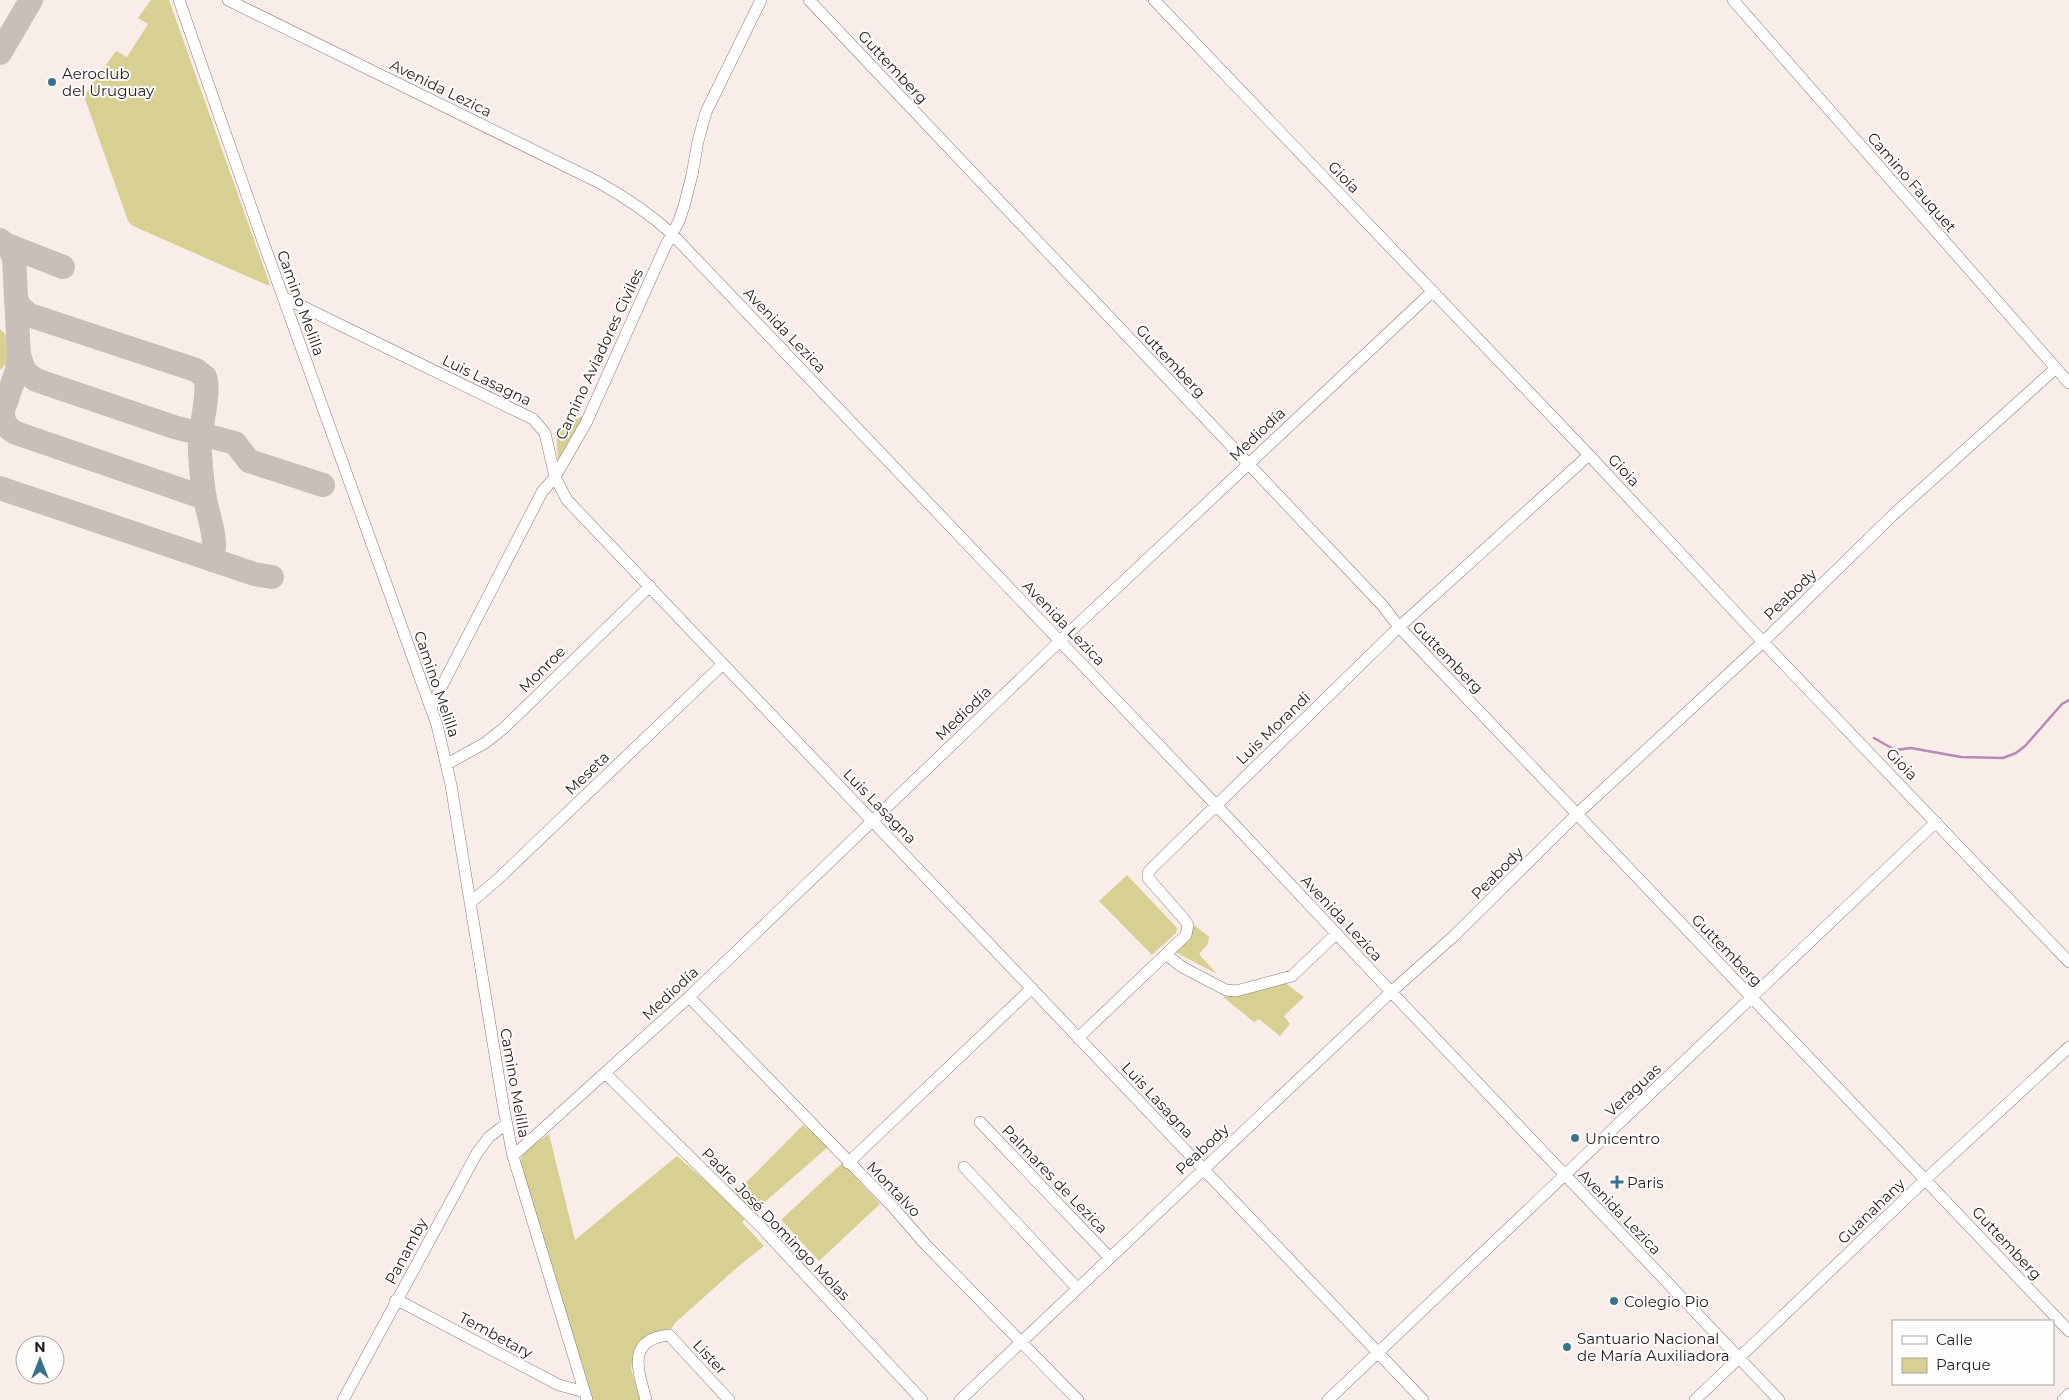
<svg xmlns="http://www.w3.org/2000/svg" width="2069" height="1400" font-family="Montserrat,sans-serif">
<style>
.green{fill:#d8d093}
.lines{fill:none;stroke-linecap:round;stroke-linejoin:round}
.stream{stroke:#b789b5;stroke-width:2.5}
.taxiway{stroke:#c8beba;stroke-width:24}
.minor-casing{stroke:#867b78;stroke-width:12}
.minor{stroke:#fff;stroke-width:11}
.poi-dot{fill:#38738b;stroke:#fffcfc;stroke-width:2}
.labels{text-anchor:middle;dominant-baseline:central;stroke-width:4;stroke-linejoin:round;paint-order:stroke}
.street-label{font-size:15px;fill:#221e1d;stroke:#fffcfc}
.poi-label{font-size:15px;fill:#221e1d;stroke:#fffcfc;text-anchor:start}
</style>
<rect width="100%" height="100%" fill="#f9ede9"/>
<path class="green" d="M 151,0 L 169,0 L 270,285 L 267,285 L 133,226 L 128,221 L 85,99 L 86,93 L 116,51 L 127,57 L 148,24 L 138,18 Z
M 0,329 C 13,339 13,360 0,370 Z
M 582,416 L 582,419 L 558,461 L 556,430 L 558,427 Z
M 1127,875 L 1177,928 L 1176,933 L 1152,955 L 1099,901 Z
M 1194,925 L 1209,937 L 1208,944 L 1199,954 L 1217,974 L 1175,952 Z
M 1285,983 L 1304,997 L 1284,1016 L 1290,1024 L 1280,1036 L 1259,1019 L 1254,1022 L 1223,997 Z
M 803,1125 L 829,1146 L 742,1222 L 764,1246 L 740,1265 L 675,1323 L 670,1331 L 634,1353 L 631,1369 L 640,1400 L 591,1400 L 520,1161 L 525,1151 L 549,1134 L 575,1240 L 677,1156 L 728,1201 Z
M 842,1163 L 880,1204 L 819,1261 L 781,1220 Z"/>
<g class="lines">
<path class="stream" d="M 1874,738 L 1895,750 L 1911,748 L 1961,757 L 2003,758 L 2016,753 L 2025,746 L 2062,704 L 2069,700"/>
<path class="taxiway" d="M 0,53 L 31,0
M 0,240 L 10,249 L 14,258 L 19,356 L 17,370 L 0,419
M 7,245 L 63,267
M 16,298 L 19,306 L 29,315 L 196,370 L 205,377 C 211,394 198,431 200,453 C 201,469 202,484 205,499 C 209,518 218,541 212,560
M 19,356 L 25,372 L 36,380 L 174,427 L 235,443 L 249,461 L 323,485
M 3,411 C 3,422 6,428 16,433 L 205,498
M 0,488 L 254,574 L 272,577"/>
<defs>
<path id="minor" d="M 179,0 L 265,247 L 437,725 L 451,785 L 504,1110 L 513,1156 L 587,1400
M 228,0 L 598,182 C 625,197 649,213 672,234 L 1216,805 L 1377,977 L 1779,1400
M 809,0 L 1383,606 L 1399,627 L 2069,1331
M 1154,0 L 1589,455 L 1763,642 L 2069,962
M 1733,0 L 2069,383
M 283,297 L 533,419 L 545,433 L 555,477 L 567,500 L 1423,1400
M 431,707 L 542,492 L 555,477 L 586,423 L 665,247 L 679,221 L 684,206 L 692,175 L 698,141 L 706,112 L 761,0
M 447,764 L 485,743 L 504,728 L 650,586
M 470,903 L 498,879 L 723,664
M 1167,955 L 1182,967 L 1226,990 L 1236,991 L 1292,976 L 1336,934
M 689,997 L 892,1206 L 925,1244 L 1078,1400
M 1078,1038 L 1186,935 L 1188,925 L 1184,919 L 1148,878 L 1148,873 L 1152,868 L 1399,627 L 1589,455
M 605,1073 L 761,1227 L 922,1400
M 980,1122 L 1109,1257
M 513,1156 L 689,997 L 1060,641 L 1433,291
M 848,1163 L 1032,988
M 964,1167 L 1077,1288
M 395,1301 L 403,1303 L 559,1385 L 585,1392
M 343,1400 L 477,1153 L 489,1137 L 506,1124
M 646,1400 C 638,1369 626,1340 669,1335 L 729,1400
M 960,1400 L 1391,992 L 1455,935 L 1577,814 L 1763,642 L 1893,515 L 2056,368
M 1328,1400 L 1936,822
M 1695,1400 L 1926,1179 L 2069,1047
M 2063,1400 L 2069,1394"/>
</defs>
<use href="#minor" class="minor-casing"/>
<use href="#minor" class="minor"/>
</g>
<g class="poi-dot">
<circle cx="52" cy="82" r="5"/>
<circle cx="1575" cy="1138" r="5"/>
<path d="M1614.5 1174.5h5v5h5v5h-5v5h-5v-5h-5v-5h5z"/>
<circle cx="1614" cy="1301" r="5"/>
<circle cx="1567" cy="1347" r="5"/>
</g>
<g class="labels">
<g class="street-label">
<text transform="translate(893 67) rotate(47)">Guttemberg</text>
<text transform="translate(441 88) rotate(26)">Avenida Lezica</text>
<text transform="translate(1344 177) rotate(46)">Gioia</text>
<text transform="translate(1912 182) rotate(49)">Camino Fauquet</text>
<text transform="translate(301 303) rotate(70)">Camino Melilla</text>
<text transform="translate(785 330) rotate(46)">Avenida Lezica</text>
<text transform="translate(599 354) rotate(-65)">Camino Aviadores Civiles</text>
<text transform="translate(1171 361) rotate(47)">Guttemberg</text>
<text transform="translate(487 380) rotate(26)">Luis Lasagna</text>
<text transform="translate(1257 434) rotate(-43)">Mediodía</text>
<text transform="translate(1624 470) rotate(47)">Gioia</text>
<text transform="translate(1790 594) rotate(-44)">Peabody</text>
<text transform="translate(1064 623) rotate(46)">Avenida Lezica</text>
<text transform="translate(1448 657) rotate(46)">Guttemberg</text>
<text transform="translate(542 669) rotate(-45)">Monroe</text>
<text transform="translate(437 684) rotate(71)">Camino Melilla</text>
<text transform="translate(963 713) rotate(-44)">Mediodía</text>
<text transform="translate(1273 728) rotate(-44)">Luis Morandi</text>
<text transform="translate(1902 764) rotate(46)">Gioia</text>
<text transform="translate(587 773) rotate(-44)">Meseta</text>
<text transform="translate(880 806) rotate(46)">Luis Lasagna</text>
<text transform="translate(1497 873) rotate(-45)">Peabody</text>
<text transform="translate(1342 918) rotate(47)">Avenida Lezica</text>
<text transform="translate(1727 950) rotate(46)">Guttemberg</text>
<text transform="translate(670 993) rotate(-43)">Mediodía</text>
<text transform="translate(515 1083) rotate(80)">Camino Melilla</text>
<text transform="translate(1633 1090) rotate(-43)">Veraguas</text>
<text transform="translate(1158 1100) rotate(47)">Luis Lasagna</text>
<text transform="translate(1202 1149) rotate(-43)">Peabody</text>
<text transform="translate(1055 1179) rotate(46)">Palmares de Lezica</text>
<text transform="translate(894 1189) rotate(46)">Montalvo</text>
<text transform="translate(1871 1211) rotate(-44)">Guanahany</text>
<text transform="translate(1620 1212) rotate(46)">Avenida Lezica</text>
<text transform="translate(776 1224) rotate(46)">Padre José Domingo Molas</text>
<text transform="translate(2007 1243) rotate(47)">Guttemberg</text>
<text transform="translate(406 1251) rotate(-62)">Panamby</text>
<text transform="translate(496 1335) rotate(28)">Tembetary</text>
<text transform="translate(710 1357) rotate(47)">Lister</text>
</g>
<g class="poi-label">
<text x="62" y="73">Aeroclub<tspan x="62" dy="17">del Uruguay</tspan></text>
<text x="1585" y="1138">Unicentro</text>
<text x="1627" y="1182">Paris</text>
<text x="1624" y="1301">Colegio Pio</text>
<text x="1577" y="1338">Santuario Nacional<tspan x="1577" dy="17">de María Auxiliadora</tspan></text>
</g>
</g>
<rect x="1892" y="1320" width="162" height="65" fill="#fffcfc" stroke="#a7a3a3"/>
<rect x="1902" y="1336" width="25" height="8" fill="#ffffff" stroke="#a7a3a3"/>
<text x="1936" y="1345" font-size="15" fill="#221e1d">Calle</text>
<rect x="1902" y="1358" width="25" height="15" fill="#d8d093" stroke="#a7a3a3"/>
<text x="1936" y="1370" font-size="15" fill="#221e1d">Parque</text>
<g transform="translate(40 1360)"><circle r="24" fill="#fffcfc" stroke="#a7a3a3"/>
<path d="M0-4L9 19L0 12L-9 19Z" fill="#38738b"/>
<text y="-8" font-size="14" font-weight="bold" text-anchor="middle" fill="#221e1d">N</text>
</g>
</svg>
